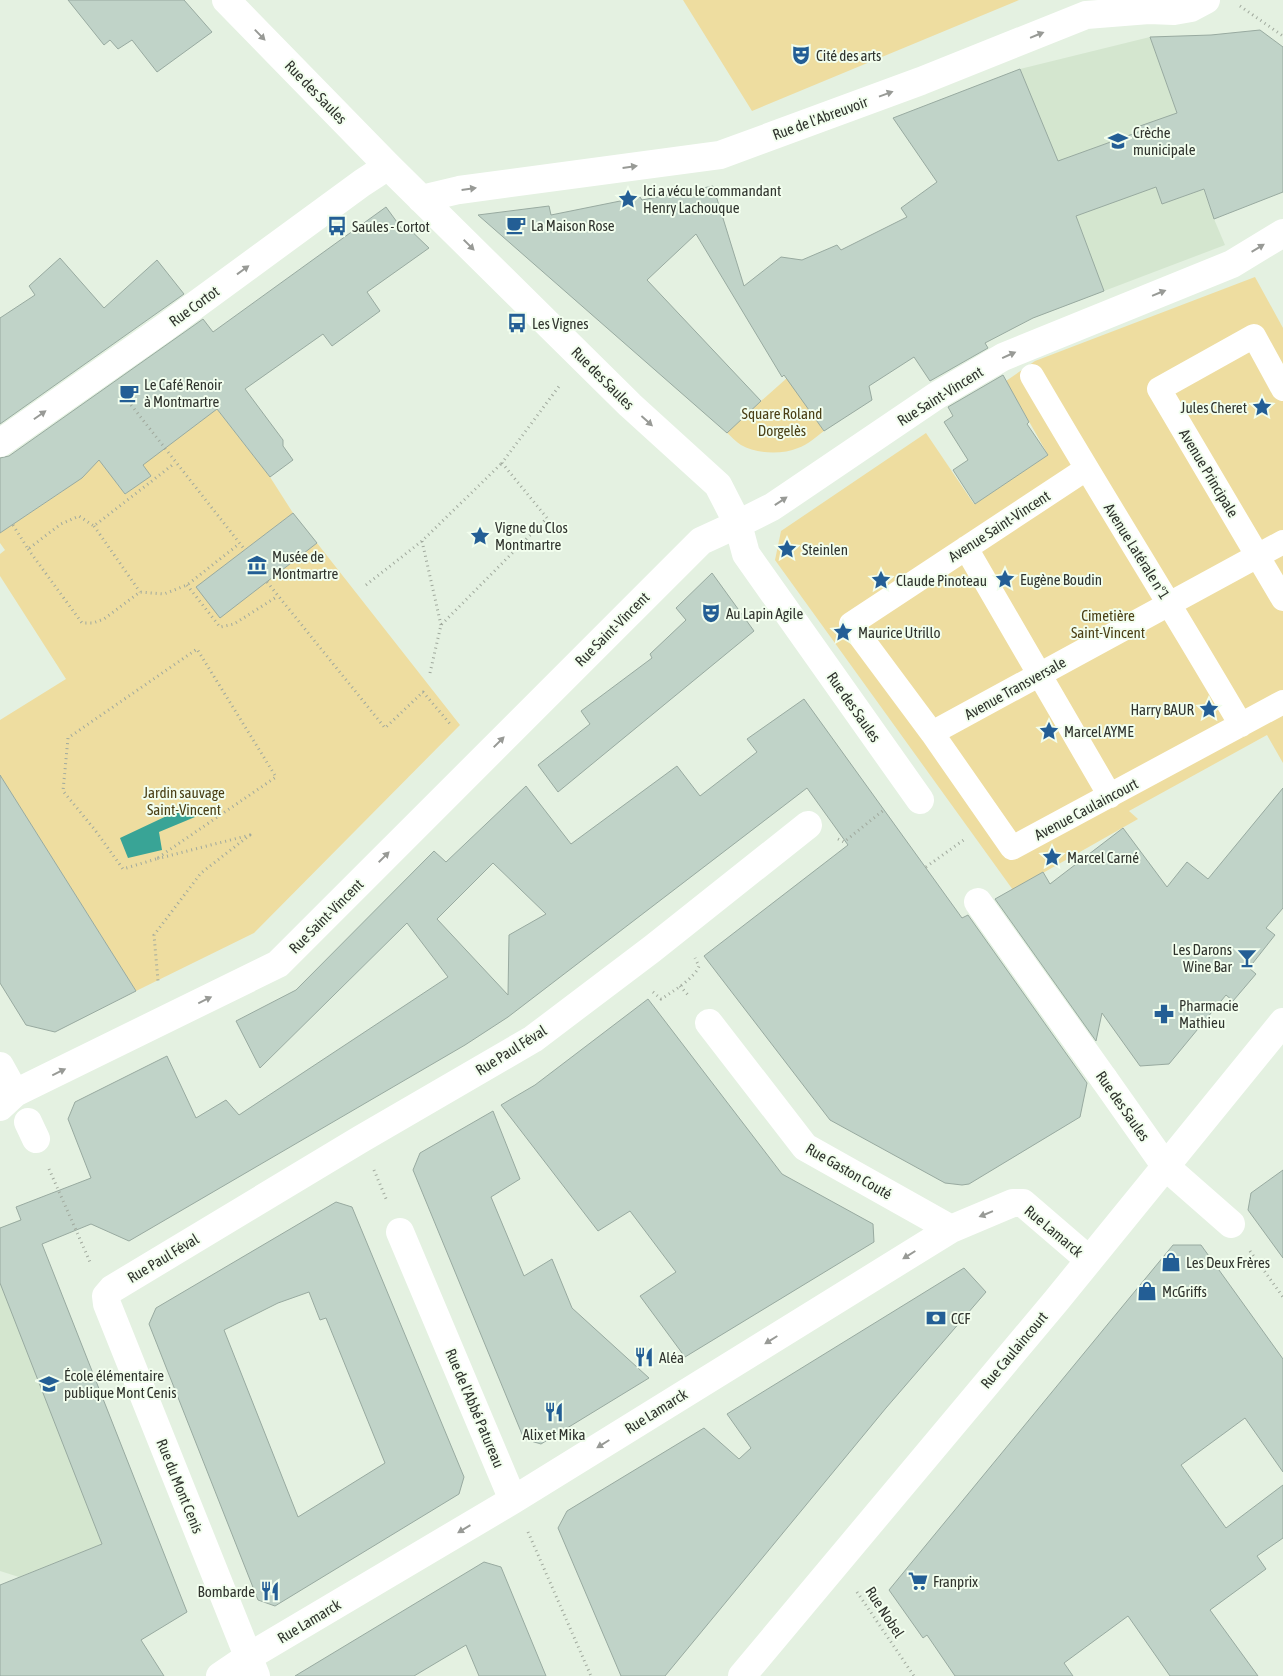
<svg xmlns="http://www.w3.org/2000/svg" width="1283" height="1676" font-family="'Asap Condensed',sans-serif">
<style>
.built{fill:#d4e6cf}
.green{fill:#eedda0}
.water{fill:#39a496}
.building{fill:#c0d3c8;stroke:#98aaa0;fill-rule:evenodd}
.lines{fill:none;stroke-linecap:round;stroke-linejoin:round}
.path{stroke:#a0a99d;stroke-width:3;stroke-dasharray:1 4;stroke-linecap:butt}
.service{stroke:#fff;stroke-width:24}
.pedestrian{stroke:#fff;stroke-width:28}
.minor{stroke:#fff;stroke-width:28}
.tertiary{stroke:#fff;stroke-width:28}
.oneway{fill:#989a96}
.labels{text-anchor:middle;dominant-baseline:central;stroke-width:4;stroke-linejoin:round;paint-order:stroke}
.poi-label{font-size:15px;fill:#30342e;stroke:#f2feee;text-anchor:start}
.street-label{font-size:15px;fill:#30342e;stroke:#f2feee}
.park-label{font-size:15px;fill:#4a3f15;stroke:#f2feee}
</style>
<rect width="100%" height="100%" fill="#e4f1e1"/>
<path class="built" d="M 1150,37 L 1214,219 L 1225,245 L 1033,318 L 1024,303 L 1020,69 Z
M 21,1219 L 34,1225 L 152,1524 L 19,1577 L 0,1571 L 0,1228 Z"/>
<path class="green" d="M 683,0 L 1019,0 L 752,111 Z
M 1255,277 L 1283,328 L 1283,763 L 1267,735 L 1129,811 L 1138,819 L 1013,890 L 775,560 L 781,531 L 926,433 L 974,504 L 975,504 L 1048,455 L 1006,381 L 1035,361 Z
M 787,378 L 824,431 C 816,437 807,445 798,448 C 782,455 756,454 741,445 C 736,442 731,436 726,432 Z
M 154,401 L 181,436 L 217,409 L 270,477 L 293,513 L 245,550 L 220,617 L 317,543 L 460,725 L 254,933 L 136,991 L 0,775 L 0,720 L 66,679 L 0,576 L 0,554 L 5,550 L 0,543 L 0,521 L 6,529 L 63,491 L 63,490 L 99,460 L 125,494 L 151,476 L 141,462 Z"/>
<path class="water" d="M 190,805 L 195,817 L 159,832 L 162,850 L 128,858 L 120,838 Z"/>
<path class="building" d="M 68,0 L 184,0 L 212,32 L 157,72 L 132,40 L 118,49 L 110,40 L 104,45 Z
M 1260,30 L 1283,47 L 1283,192 L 1214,219 L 1204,189 L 1162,204 L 1156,187 L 1076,216 L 1104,291 L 1033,318 L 985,343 L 988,348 L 930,381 L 914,357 L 869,386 L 872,400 L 824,431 L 784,375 L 782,377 L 696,234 L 647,280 L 761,401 L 727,433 L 478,215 L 549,206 L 551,215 L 640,197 L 642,200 L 713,186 L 744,286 L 781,257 L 802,260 L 837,245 L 841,250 L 907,217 L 901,208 L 937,182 L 893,118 L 1020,69 L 1058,161 L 1141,131 L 1140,126 L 1177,113 L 1150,37 L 1211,35 Z
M 386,207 L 402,229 L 405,225 L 429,248 L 367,292 L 380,311 L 332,346 L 323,334 L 245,389 L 283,440 L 283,446 L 293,460 L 270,477 L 217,409 L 143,465 L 151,476 L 125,494 L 99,460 L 82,478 L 0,533 L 0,458 L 9,456 L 203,319 L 213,332 Z
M 60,258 L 104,308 L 157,260 L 184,294 L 0,424 L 0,318 L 35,295 L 29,286 Z
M 1003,375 L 1029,422 L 1027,424 L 1048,455 L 975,504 L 953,470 L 968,460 L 944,422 L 953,416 L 948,407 Z
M 293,513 L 317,543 L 220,618 L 196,587 Z
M 712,573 L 754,631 L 558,792 L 538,765 L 590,724 L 581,711 L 652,658 L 650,654 L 686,620 L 676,608 Z
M 804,699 L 962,918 L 968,915 L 1087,1083 L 1080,1117 L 969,1184 L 962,1185 L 945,1183 L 830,1120 L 704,956 L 848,845 L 807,788 L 508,1017 L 465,1045 L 129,1241 L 91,1224 L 42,1244 L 187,1612 L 141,1640 L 164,1676 L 0,1676 L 0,1585 L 102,1544 L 0,1283 L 0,1228 L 21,1220 L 16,1207 L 91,1178 L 68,1119 L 75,1102 L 167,1056 L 196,1118 L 226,1100 L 239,1115 L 448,977 L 407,923 L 260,1068 L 236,1021 L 296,990 L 434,851 L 446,862 L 526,786 L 571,844 L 677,766 L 700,796 L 757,752 L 747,739 ZM 493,863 L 546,914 L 509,935 L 508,995 L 437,919 Z
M 0,775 L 136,991 L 55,1032 L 26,1025 L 0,983 Z
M 1283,788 L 1283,908 L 1266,928 L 1275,935 L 1249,968 L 1256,974 L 1233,1001 L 1226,995 L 1169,1064 L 1140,1066 L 1102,1013 L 1096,1041 L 995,899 L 1043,872 L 1050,884 L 1123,828 L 1167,887 L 1187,862 L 1208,879 Z
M 648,999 L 782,1174 L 873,1224 L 874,1242 L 685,1357 L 640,1296 L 676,1272 L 630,1211 L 598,1231 L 501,1105 L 535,1085 Z
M 493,1111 L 520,1179 L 491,1197 L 524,1276 L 552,1259 L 572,1308 L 649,1378 L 541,1444 L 524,1439 L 413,1170 L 420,1153 Z
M 1283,1170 L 1283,1258 L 1248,1210 L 1251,1193 Z
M 336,1202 L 352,1207 L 464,1477 L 459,1494 L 275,1606 L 258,1600 L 149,1324 L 156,1308 ZM 309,1292 L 320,1320 L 326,1318 L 385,1463 L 298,1517 L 224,1330 L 278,1303 Z
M 1173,1245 L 1201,1245 L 1283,1359 L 1283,1472 L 1245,1418 L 1181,1465 L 1226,1528 L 1283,1485 L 1283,1538 L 1257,1556 L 1266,1569 L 1210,1610 L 1258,1676 L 1170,1676 L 1128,1616 L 1064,1663 L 1073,1676 L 955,1676 L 927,1635 L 923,1638 L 889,1590 Z
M 964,1268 L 986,1292 L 886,1408 L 665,1676 L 621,1676 L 558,1528 L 567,1511 L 704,1428 L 739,1459 L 751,1448 L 727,1414 Z
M 484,1562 L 501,1567 L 546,1676 L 479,1676 L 466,1645 L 414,1676 L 295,1676 Z"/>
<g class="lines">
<path class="path" d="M 1240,6 L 1283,36
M 128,401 L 245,550
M 13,525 L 28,549 L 61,524 L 79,516 L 94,526 L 175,463
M 94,526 L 140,592
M 28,549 L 82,623 L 93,623 L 104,619 L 140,592 L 164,594 L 187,585 L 239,544
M 267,582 L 385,728 L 423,692 L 451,725
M 187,585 L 220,627 L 234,624 L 278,596
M 366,585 L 422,541
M 441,625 L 422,541 L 502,463
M 430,673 L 441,625 L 547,518 L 502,463 L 560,385
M 838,839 L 844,842 L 885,809
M 156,859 L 123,869 L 95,830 L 63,791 L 68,738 L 197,649 L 276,777 L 156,859 L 250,835 L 201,873 L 154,935 L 158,981
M 926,867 L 965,839
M 680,986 L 689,996
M 653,992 L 661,999 C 671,993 696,977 699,966 L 695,958
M 49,1169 L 90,1262
M 374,1170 L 387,1201
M 1250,1251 L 1283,1297
M 528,1532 L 591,1676
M 857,1592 L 914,1676"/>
<path class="service" d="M 1032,376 C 1100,493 1173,608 1241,725
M 1283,389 L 1254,336 L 1159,389 L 1283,599
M 1086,469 L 851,624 L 932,733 L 1012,848 L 1283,702
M 966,548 L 1110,796
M 932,733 L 1283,542"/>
<path class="pedestrian" d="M 920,800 L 746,554 L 738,524 L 772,507 L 936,396 L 1003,357 L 1232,264 L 1283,233
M 978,902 L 1104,1079
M 0,1066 L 15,1093
M 28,1122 L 36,1139
M 1166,1167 L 1231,1224"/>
<path class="minor" d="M 421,199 L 459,190 L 720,155 L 921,81 L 1086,15 L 1149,10 L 1174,11 L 1191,8 L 1206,0
M 0,443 L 164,328 L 362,183 L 388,166
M 709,1023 L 805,1147 L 951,1229
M 1104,1079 L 1166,1167
M 0,1107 L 15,1093 L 278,964 L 701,541 L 738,524 L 718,485 L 630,405 L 388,166 L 226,0
M 400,1232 L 513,1500
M 220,1676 L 248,1657 L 513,1500 L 951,1229 L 1013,1203 L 1023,1203 L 1088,1259
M 256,1676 L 107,1304 L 106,1296 L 112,1289 L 361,1139 L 533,1039 L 652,949 L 808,825"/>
<path class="tertiary" d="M 742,1676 L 1056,1301 L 1283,1022"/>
</g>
<defs><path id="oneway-solid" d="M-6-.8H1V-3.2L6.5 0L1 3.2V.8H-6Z" transform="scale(1.25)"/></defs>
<g class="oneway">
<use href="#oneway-solid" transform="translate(260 35) rotate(46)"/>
<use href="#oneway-solid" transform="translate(1037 35) rotate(-22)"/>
<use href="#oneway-solid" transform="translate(886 94) rotate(-20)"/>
<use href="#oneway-solid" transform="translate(630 167) rotate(-8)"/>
<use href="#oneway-solid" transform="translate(469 189) rotate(-8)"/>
<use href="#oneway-solid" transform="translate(469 245) rotate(45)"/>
<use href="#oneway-solid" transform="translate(1258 248) rotate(-31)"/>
<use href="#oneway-solid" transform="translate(243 270) rotate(-36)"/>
<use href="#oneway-solid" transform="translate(1159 293) rotate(-22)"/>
<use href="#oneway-solid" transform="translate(1009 355) rotate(-24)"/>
<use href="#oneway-solid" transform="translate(40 415) rotate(-35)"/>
<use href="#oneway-solid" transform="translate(647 421) rotate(42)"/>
<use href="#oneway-solid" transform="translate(781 501) rotate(-34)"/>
<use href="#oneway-solid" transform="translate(499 742) rotate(-45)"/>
<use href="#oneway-solid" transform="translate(384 857) rotate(-45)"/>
<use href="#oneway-solid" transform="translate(205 1000) rotate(-26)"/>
<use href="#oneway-solid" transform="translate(59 1072) rotate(-26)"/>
<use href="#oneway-solid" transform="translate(986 1214) rotate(158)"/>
<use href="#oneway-solid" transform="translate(909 1255) rotate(148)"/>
<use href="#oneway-solid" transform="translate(771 1340) rotate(148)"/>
<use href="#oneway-solid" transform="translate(603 1444) rotate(148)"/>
<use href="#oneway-solid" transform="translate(464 1529) rotate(149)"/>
</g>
<defs>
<symbol id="theatre-bare" viewBox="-9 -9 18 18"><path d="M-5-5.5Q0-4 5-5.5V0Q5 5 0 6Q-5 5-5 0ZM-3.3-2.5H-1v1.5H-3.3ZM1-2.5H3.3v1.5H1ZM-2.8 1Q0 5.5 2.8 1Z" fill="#235e95" stroke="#f2feee" stroke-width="2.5" paint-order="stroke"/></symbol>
<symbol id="school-bare" viewBox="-9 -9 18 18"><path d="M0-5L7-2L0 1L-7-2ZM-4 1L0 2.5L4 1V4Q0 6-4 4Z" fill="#235e95" stroke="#f2feee" stroke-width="2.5" paint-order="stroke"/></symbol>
<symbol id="sight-bare" viewBox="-9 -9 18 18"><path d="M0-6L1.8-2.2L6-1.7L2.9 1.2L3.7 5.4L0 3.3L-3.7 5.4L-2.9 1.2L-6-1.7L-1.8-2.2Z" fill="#235e95" stroke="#f2feee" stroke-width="2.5" paint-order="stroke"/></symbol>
<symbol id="cafe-bare" viewBox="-9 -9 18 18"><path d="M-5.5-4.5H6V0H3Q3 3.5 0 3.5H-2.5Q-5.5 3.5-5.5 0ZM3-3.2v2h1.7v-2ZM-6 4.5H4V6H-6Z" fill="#235e95" stroke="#f2feee" stroke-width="2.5" paint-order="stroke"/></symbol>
<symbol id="bus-bare" viewBox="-9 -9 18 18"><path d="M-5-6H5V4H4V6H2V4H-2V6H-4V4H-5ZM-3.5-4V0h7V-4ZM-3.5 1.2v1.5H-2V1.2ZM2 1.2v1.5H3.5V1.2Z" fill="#235e95" stroke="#f2feee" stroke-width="2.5" paint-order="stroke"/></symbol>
<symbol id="museum-bare" viewBox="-9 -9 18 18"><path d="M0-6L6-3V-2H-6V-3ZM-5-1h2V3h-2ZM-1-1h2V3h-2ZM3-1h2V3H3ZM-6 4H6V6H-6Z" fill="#235e95" stroke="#f2feee" stroke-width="2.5" paint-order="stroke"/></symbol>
<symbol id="bar-bare" viewBox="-9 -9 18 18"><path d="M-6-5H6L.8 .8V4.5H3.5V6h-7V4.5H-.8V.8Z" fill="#235e95" stroke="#f2feee" stroke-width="2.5" paint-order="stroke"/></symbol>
<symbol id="pharmacy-bare" viewBox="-9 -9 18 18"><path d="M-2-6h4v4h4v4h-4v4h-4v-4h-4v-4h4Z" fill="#235e95" stroke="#f2feee" stroke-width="2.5" paint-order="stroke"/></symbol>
<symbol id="shop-bare" viewBox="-9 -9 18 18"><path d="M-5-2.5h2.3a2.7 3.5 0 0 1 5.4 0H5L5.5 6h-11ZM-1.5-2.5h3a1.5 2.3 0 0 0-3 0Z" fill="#235e95" stroke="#f2feee" stroke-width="2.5" paint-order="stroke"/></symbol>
<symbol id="bank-bare" viewBox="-9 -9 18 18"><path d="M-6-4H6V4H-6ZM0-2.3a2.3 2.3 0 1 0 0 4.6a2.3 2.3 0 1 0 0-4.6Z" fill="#235e95" stroke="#f2feee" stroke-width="2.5" paint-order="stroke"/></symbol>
<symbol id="restaurant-bare" viewBox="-9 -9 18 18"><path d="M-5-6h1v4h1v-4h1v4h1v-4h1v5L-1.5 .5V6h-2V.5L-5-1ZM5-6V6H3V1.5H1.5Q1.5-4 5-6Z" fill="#235e95" stroke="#f2feee" stroke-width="2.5" paint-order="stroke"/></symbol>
<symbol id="supermarket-bare" viewBox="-9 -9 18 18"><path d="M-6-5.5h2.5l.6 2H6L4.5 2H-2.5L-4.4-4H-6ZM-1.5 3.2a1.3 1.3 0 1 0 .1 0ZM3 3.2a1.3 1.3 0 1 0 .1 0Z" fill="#235e95" stroke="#f2feee" stroke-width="2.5" paint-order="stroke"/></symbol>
</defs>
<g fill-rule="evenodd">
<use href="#theatre-bare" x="787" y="41" width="28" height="28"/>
<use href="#school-bare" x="1104" y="127" width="28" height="28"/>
<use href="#sight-bare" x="614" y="185" width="28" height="28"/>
<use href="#cafe-bare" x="502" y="211" width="28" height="28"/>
<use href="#bus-bare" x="323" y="212" width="28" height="28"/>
<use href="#bus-bare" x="503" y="309" width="28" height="28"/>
<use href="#cafe-bare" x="115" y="379" width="28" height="28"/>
<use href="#sight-bare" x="1248" y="393" width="28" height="28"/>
<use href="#sight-bare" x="466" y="522" width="28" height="28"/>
<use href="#sight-bare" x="773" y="535" width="28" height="28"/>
<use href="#museum-bare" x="243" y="551" width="28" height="28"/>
<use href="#sight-bare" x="991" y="565" width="28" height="28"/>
<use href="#sight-bare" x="867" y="566" width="28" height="28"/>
<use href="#theatre-bare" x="697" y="599" width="28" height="28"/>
<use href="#sight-bare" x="829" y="618" width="28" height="28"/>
<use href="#sight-bare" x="1195" y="695" width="28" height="28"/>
<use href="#sight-bare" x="1035" y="717" width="28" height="28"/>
<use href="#sight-bare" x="1038" y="843" width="28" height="28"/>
<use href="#bar-bare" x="1233" y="944" width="28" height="28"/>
<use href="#pharmacy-bare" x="1150" y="1000" width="28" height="28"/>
<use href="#shop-bare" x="1157" y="1248" width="28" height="28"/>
<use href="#shop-bare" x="1133" y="1277" width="28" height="28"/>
<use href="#bank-bare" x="922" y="1304" width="28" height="28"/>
<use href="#restaurant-bare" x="630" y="1343" width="28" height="28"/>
<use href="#school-bare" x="35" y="1370" width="28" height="28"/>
<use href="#restaurant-bare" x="540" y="1398" width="28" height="28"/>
<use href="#supermarket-bare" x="904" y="1567" width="28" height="28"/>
<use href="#restaurant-bare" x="256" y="1577" width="28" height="28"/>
</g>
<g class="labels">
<g class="poi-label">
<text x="816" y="55">Cité des arts</text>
<text x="1133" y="132">Crèche<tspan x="1133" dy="17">municipale</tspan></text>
<text x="643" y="190">Ici a vécu le commandant<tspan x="643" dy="17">Henry Lachouque</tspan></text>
<text x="531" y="225">La Maison Rose</text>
<text x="352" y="226">Saules - Cortot</text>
<text x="532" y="323">Les Vignes</text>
<text x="144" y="384">Le Café Renoir<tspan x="144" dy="17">à Montmartre</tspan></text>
<text x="1247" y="407" text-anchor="end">Jules Cheret</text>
<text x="495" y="527">Vigne du Clos<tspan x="495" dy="17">Montmartre</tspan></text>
<text x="802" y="549">Steinlen</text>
<text x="272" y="556">Musée de<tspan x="272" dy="17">Montmartre</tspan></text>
<text x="1020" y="579">Eugène Boudin</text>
<text x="896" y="580">Claude Pinoteau</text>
<text x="726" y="613">Au Lapin Agile</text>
<text x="858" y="632">Maurice Utrillo</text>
<text x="1194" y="709" text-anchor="end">Harry BAUR</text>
<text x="1064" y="731">Marcel AYME</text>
<text x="1067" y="857">Marcel Carné</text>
<text x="1232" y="949" text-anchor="end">Les Darons<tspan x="1232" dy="17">Wine Bar</tspan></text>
<text x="1179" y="1005">Pharmacie<tspan x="1179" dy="17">Mathieu</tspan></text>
<text x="1186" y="1262">Les Deux Frères</text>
<text x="1162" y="1291">McGriffs</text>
<text x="951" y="1318">CCF</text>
<text x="659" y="1357">Aléa</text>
<text x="64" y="1375">École élémentaire<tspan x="64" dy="17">publique Mont Cenis</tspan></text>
<text x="554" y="1434" text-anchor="middle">Alix et Mika</text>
<text x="933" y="1581">Franprix</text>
<text x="255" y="1591" text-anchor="end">Bombarde</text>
</g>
<g class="street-label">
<text transform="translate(316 92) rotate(46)">Rue des Saules</text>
<text transform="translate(820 118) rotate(-20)">Rue de l'Abreuvoir</text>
<text transform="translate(194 306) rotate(-36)">Rue Cortot</text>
<text transform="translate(603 378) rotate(45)">Rue des Saules</text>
<text transform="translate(940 396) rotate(-32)">Rue Saint-Vincent</text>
<text transform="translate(1209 473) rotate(59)">Avenue Principale</text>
<text transform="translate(999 526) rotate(-33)">Avenue Saint-Vincent</text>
<text transform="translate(1137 551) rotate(58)">Avenue Latérale n°1</text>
<text transform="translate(612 629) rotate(-45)">Rue Saint-Vincent</text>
<text transform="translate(1015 688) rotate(-29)">Avenue Transversale</text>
<text transform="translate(854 707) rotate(55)">Rue des Saules</text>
<text transform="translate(1086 809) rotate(-28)">Avenue Caulaincourt</text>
<text transform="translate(326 916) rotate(-45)">Rue Saint-Vincent</text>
<text transform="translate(511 1050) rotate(-32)">Rue Paul Féval</text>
<text transform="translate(1123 1106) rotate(55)">Rue des Saules</text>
<text transform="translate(849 1171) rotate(30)">Rue Gaston Couté</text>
<text transform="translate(1054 1231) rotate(40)">Rue Lamarck</text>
<text transform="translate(163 1258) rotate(-31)">Rue Paul Féval</text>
<text transform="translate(1014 1350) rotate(-50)">Rue Caulaincourt</text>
<text transform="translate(475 1408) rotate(67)">Rue de l'Abbé Patureau</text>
<text transform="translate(656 1411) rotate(-32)">Rue Lamarck</text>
<text transform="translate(180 1486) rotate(68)">Rue du Mont Cenis</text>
<text transform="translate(885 1612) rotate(57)">Rue Nobel</text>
<text transform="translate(309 1621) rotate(-31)">Rue Lamarck</text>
</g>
<g class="park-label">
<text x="782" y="413">Square Roland<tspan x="782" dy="17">Dorgelès</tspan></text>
<text x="1108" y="615">Cimetière<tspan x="1108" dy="17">Saint-Vincent</tspan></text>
<text x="184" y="792">Jardin sauvage<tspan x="184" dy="17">Saint-Vincent</tspan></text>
</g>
</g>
</svg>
